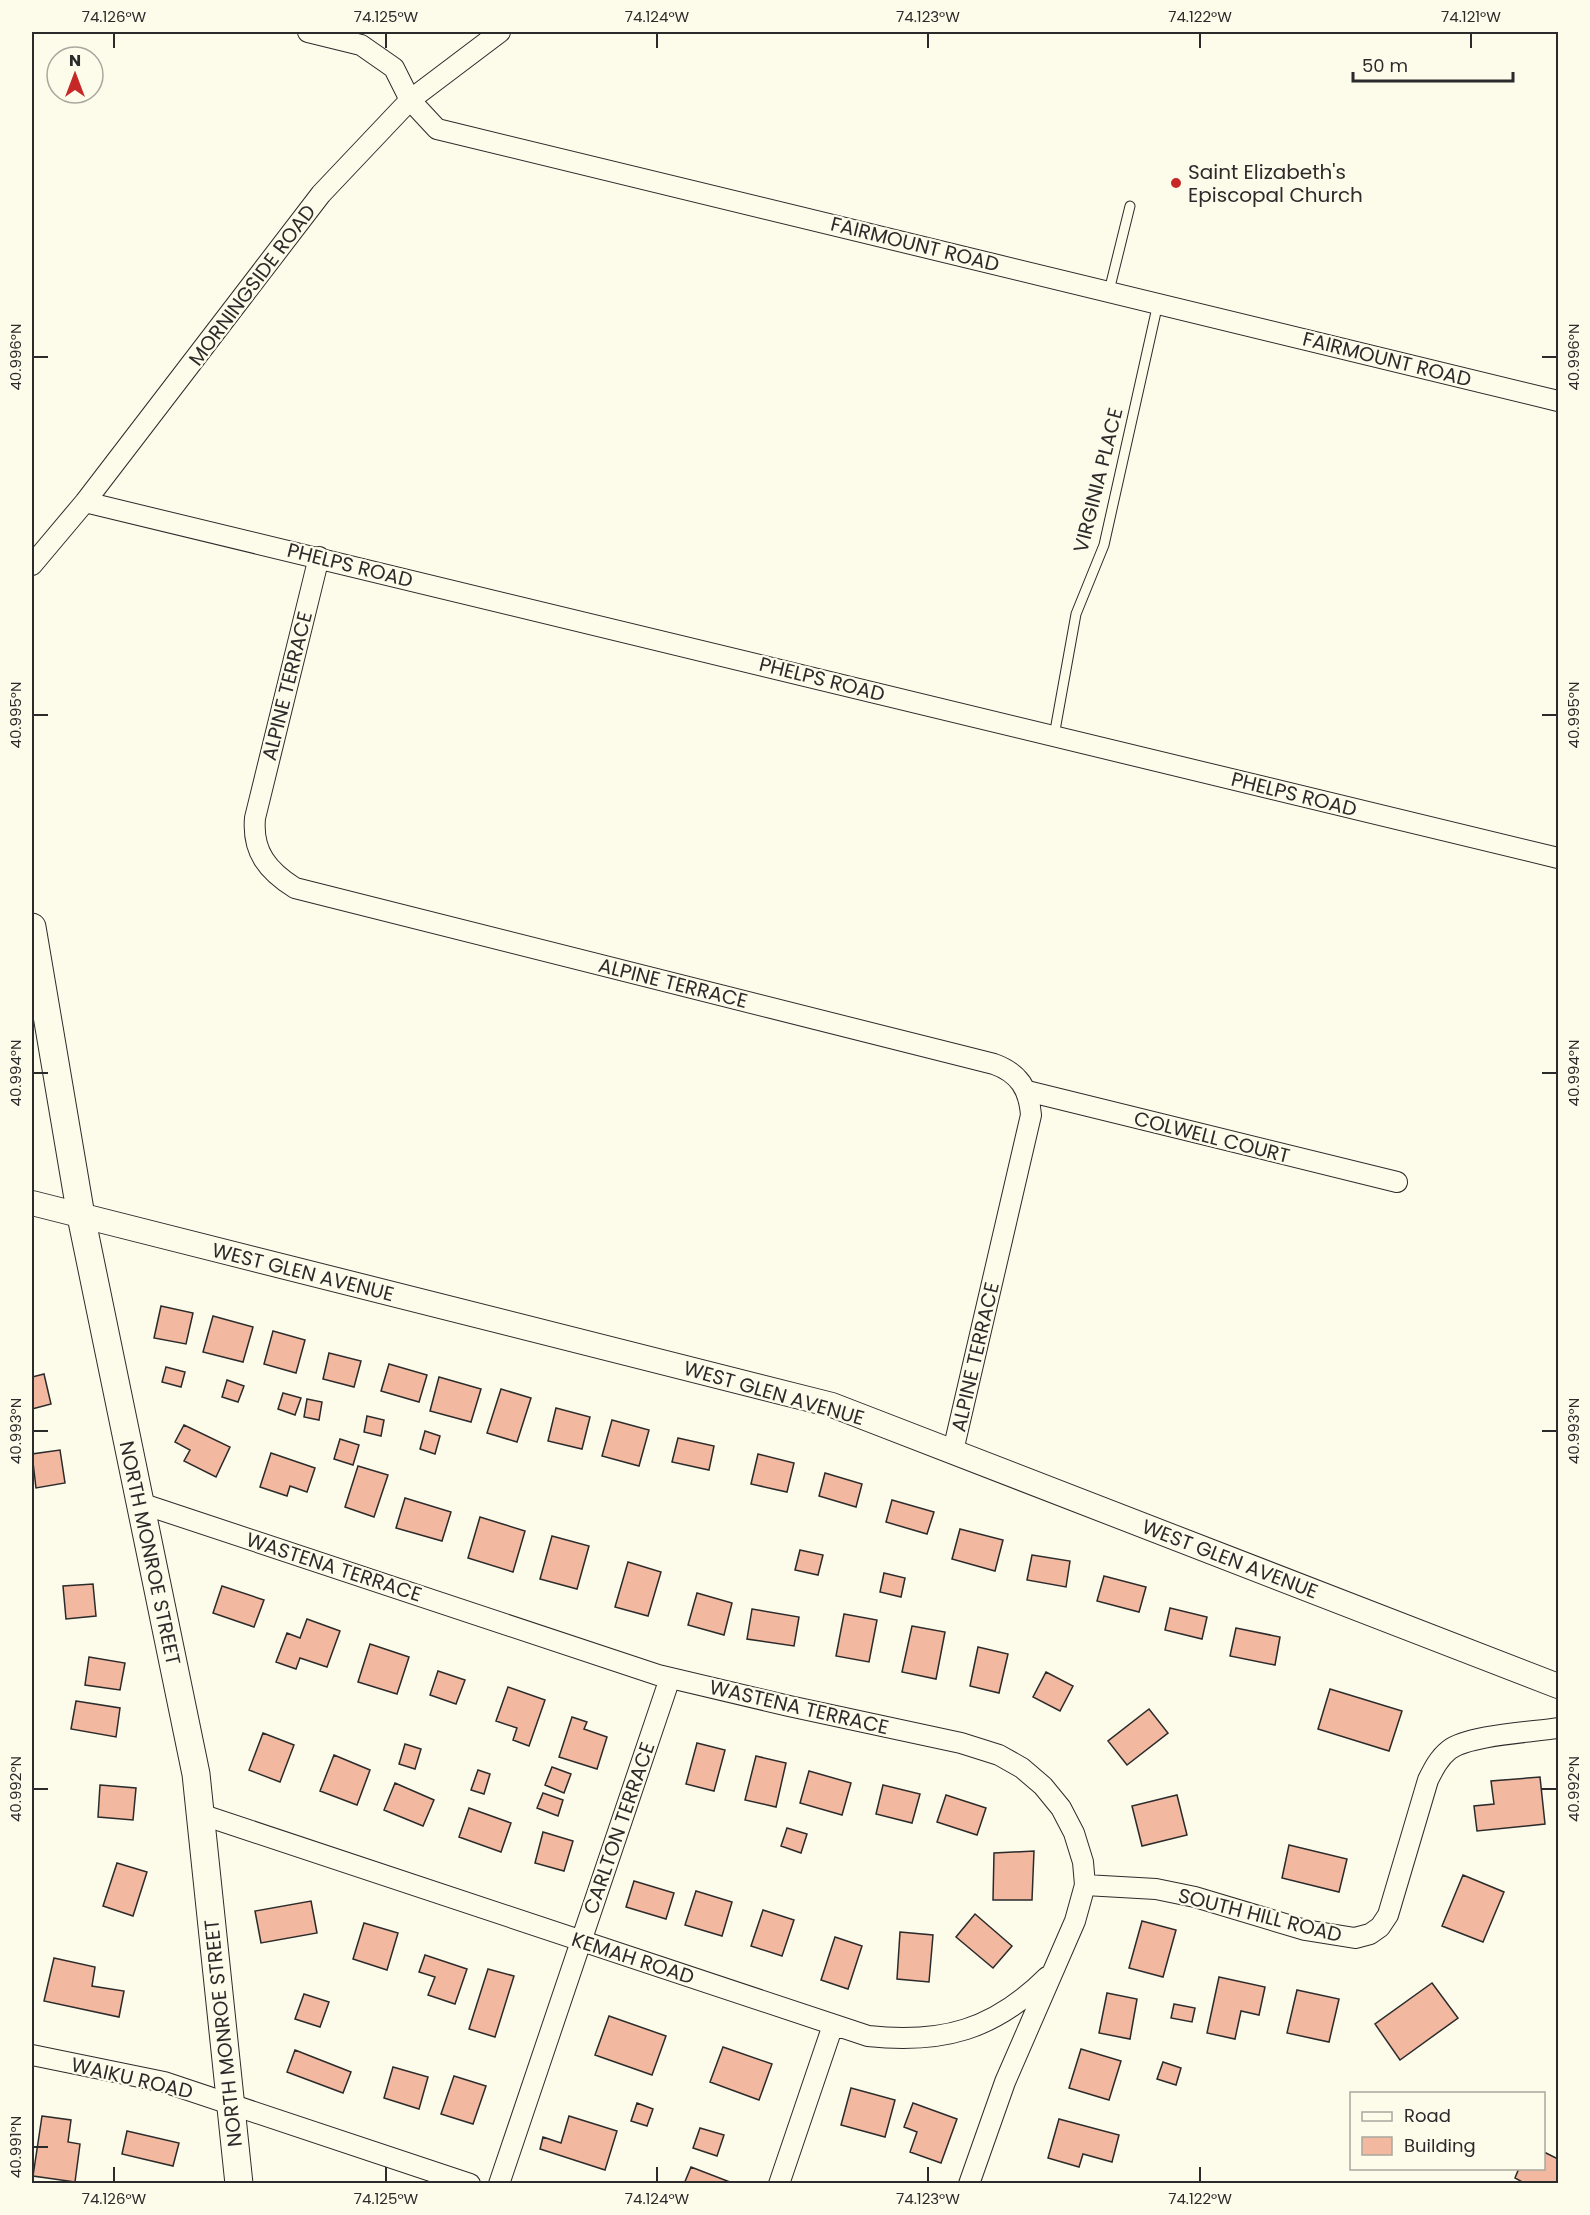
<svg xmlns="http://www.w3.org/2000/svg" width="1590" height="2215" font-family="Poppins,sans-serif">
<style>
.building{fill:#f2b8a0;stroke:#2b2b2b;stroke-width:1.5}
.lines{fill:none;stroke-linecap:round;stroke-linejoin:round}
.service-casing{stroke:#2b2b2b;stroke-width:11}
.minor-casing{stroke:#2b2b2b;stroke-width:22}
.tertiary-casing{stroke:#2b2b2b;stroke-width:26}
.secondary-casing{stroke:#2b2b2b;stroke-width:29}
.service{stroke:#fdfbea;stroke-width:9}
.minor{stroke:#fdfbea;stroke-width:20}
.tertiary{stroke:#fdfbea;stroke-width:24}
.secondary{stroke:#fdfbea;stroke-width:27}
.ticks{fill:none;stroke:#2b2b2b;stroke-width:2}
.poi-dot{fill:#c62828;stroke:#fdfbea;stroke-width:2}
.labels{text-anchor:middle;dominant-baseline:central;stroke-width:4.5;stroke-linejoin:round;paint-order:stroke}
.poi-label{font-size:20px;fill:#2b2b2b;stroke:#fdfbea;text-anchor:start}
.street-label{font-size:20px;fill:#2b2b2b;stroke:#fdfbea}
.neatline{fill:none;stroke:#2b2b2b;stroke-width:2}
.ticks-label{font-size:15px;text-anchor:middle;fill:#2b2b2b}
</style>
<rect width="100%" height="100%" fill="#fdfbea"/>
<path class="building" d="M 161,1306 L 193,1313 L 186,1344 L 154,1338 Z
M 213,1316 L 253,1327 L 243,1362 L 203,1352 Z
M 273,1331 L 305,1340 L 296,1373 L 264,1364 Z
M 329,1353 L 361,1361 L 354,1387 L 323,1379 Z
M 389,1364 L 427,1375 L 419,1402 L 381,1391 Z
M 166,1367 L 185,1372 L 181,1387 L 162,1382 Z
M 44,1374 L 51,1404 L 32,1409 L 32,1377 Z
M 439,1377 L 481,1389 L 471,1422 L 430,1411 Z
M 227,1380 L 244,1386 L 238,1402 L 222,1397 Z
M 501,1389 L 531,1398 L 517,1442 L 487,1433 Z
M 283,1393 L 301,1398 L 295,1415 L 278,1409 Z
M 307,1399 L 322,1402 L 319,1420 L 304,1417 Z
M 556,1408 L 590,1417 L 582,1449 L 548,1441 Z
M 367,1416 L 384,1420 L 381,1436 L 364,1432 Z
M 612,1420 L 649,1430 L 639,1466 L 602,1456 Z
M 184,1425 L 230,1447 L 216,1477 L 184,1461 L 190,1450 L 175,1442 Z
M 425,1431 L 440,1436 L 435,1454 L 420,1449 Z
M 678,1438 L 714,1446 L 709,1470 L 672,1462 Z
M 340,1439 L 359,1445 L 353,1465 L 334,1459 Z
M 60,1450 L 65,1483 L 36,1488 L 32,1454 Z
M 271,1453 L 315,1468 L 307,1492 L 290,1486 L 287,1496 L 260,1487 Z
M 758,1454 L 794,1463 L 787,1492 L 751,1484 Z
M 358,1466 L 388,1475 L 374,1517 L 345,1507 Z
M 825,1473 L 862,1484 L 856,1507 L 819,1496 Z
M 405,1498 L 451,1512 L 442,1541 L 396,1528 Z
M 892,1500 L 934,1512 L 927,1534 L 886,1522 Z
M 480,1517 L 525,1531 L 513,1572 L 468,1558 Z
M 960,1529 L 1003,1540 L 995,1571 L 952,1559 Z
M 552,1536 L 589,1546 L 577,1589 L 540,1579 Z
M 800,1550 L 823,1555 L 818,1575 L 795,1570 Z
M 1032,1555 L 1070,1561 L 1066,1587 L 1027,1580 Z
M 628,1562 L 661,1572 L 648,1616 L 615,1607 Z
M 884,1573 L 905,1578 L 901,1597 L 880,1592 Z
M 1104,1576 L 1146,1587 L 1139,1612 L 1097,1601 Z
M 93,1584 L 96,1616 L 66,1619 L 63,1586 Z
M 222,1586 L 264,1600 L 254,1627 L 213,1613 Z
M 697,1593 L 732,1603 L 724,1635 L 688,1625 Z
M 1170,1608 L 1207,1617 L 1202,1639 L 1165,1630 Z
M 752,1609 L 799,1617 L 794,1646 L 747,1639 Z
M 844,1614 L 877,1620 L 869,1662 L 836,1656 Z
M 307,1619 L 340,1631 L 327,1667 L 300,1658 L 296,1669 L 276,1662 L 287,1633 L 300,1638 Z
M 912,1626 L 945,1632 L 936,1679 L 902,1672 Z
M 1236,1628 L 1280,1637 L 1275,1665 L 1230,1656 Z
M 370,1644 L 409,1657 L 397,1694 L 358,1682 Z
M 978,1647 L 1008,1654 L 999,1693 L 970,1686 Z
M 89,1657 L 125,1663 L 120,1690 L 85,1685 Z
M 438,1671 L 465,1680 L 456,1704 L 430,1695 Z
M 1046,1672 L 1073,1686 L 1060,1711 L 1033,1697 Z
M 508,1687 L 545,1700 L 529,1746 L 513,1740 L 517,1728 L 496,1721 Z
M 1330,1689 L 1402,1711 L 1389,1751 L 1318,1729 Z
M 76,1701 L 120,1708 L 116,1737 L 71,1729 Z
M 1149,1709 L 1168,1733 L 1127,1765 L 1108,1741 Z
M 572,1717 L 587,1722 L 584,1729 L 607,1737 L 597,1769 L 559,1757 Z
M 263,1733 L 294,1745 L 280,1782 L 249,1770 Z
M 697,1743 L 725,1750 L 714,1791 L 686,1784 Z
M 405,1744 L 421,1749 L 415,1769 L 399,1764 Z
M 334,1755 L 370,1770 L 357,1805 L 320,1791 Z
M 756,1756 L 786,1763 L 776,1807 L 745,1800 Z
M 552,1767 L 571,1774 L 564,1793 L 545,1785 Z
M 478,1770 L 490,1774 L 484,1794 L 471,1790 Z
M 809,1771 L 851,1783 L 842,1815 L 800,1803 Z
M 1540,1777 L 1545,1824 L 1477,1831 L 1474,1806 L 1494,1804 L 1491,1781 Z
M 395,1783 L 434,1800 L 423,1826 L 384,1810 Z
M 100,1785 L 136,1788 L 133,1820 L 98,1817 Z
M 883,1785 L 920,1794 L 912,1823 L 876,1814 Z
M 543,1793 L 563,1800 L 558,1816 L 537,1808 Z
M 946,1795 L 986,1808 L 977,1835 L 937,1822 Z
M 1177,1795 L 1187,1835 L 1142,1846 L 1132,1806 Z
M 469,1808 L 511,1823 L 501,1852 L 459,1837 Z
M 787,1828 L 807,1834 L 801,1853 L 781,1846 Z
M 543,1832 L 573,1841 L 564,1871 L 535,1863 Z
M 1289,1845 L 1347,1859 L 1339,1892 L 1282,1878 Z
M 1034,1851 L 1032,1900 L 993,1900 L 994,1853 Z
M 117,1863 L 147,1872 L 133,1916 L 103,1906 Z
M 1463,1875 L 1504,1892 L 1483,1942 L 1442,1926 Z
M 634,1881 L 674,1893 L 666,1919 L 626,1907 Z
M 696,1891 L 732,1902 L 722,1936 L 685,1925 Z
M 311,1901 L 317,1933 L 261,1943 L 255,1911 Z
M 763,1910 L 794,1920 L 782,1956 L 751,1946 Z
M 975,1914 L 1012,1946 L 993,1968 L 956,1937 Z
M 1142,1921 L 1176,1930 L 1163,1977 L 1129,1968 Z
M 364,1923 L 398,1933 L 387,1970 L 353,1959 Z
M 900,1932 L 933,1935 L 929,1982 L 897,1979 Z
M 835,1937 L 862,1946 L 848,1989 L 821,1980 Z
M 425,1955 L 467,1969 L 455,2004 L 428,1995 L 435,1977 L 419,1972 Z
M 54,1958 L 95,1967 L 92,1986 L 124,1991 L 119,2017 L 44,2001 Z
M 488,1969 L 514,1976 L 495,2037 L 469,2029 Z
M 1219,1977 L 1265,1987 L 1259,2015 L 1241,2011 L 1235,2039 L 1207,2033 Z
M 1432,1983 L 1458,2018 L 1400,2060 L 1375,2024 Z
M 1297,1990 L 1339,1999 L 1329,2042 L 1287,2033 Z
M 1107,1993 L 1137,1999 L 1130,2039 L 1099,2033 Z
M 304,1994 L 329,2002 L 320,2027 L 295,2019 Z
M 1174,2004 L 1195,2008 L 1192,2022 L 1171,2018 Z
M 609,2016 L 666,2036 L 652,2075 L 595,2055 Z
M 723,2047 L 772,2064 L 759,2100 L 710,2082 Z
M 1081,2049 L 1121,2061 L 1109,2100 L 1069,2088 Z
M 295,2050 L 351,2072 L 343,2093 L 287,2072 Z
M 1163,2062 L 1181,2068 L 1176,2085 L 1157,2079 Z
M 393,2067 L 428,2077 L 419,2109 L 384,2098 Z
M 454,2076 L 486,2086 L 473,2124 L 441,2114 Z
M 851,2088 L 895,2100 L 885,2137 L 841,2125 Z
M 637,2103 L 653,2109 L 647,2126 L 631,2121 Z
M 913,2103 L 957,2119 L 941,2163 L 910,2152 L 917,2132 L 904,2127 Z
M 42,2116 L 71,2120 L 68,2142 L 80,2144 L 75,2182 L 33,2176 Z
M 569,2116 L 617,2131 L 605,2170 L 540,2149 L 543,2137 L 561,2143 Z
M 1059,2119 L 1119,2135 L 1112,2162 L 1083,2154 L 1079,2167 L 1048,2158 Z
M 700,2128 L 724,2135 L 717,2156 L 693,2148 Z
M 127,2131 L 179,2143 L 173,2166 L 122,2154 Z
M 1544,2152 L 1558,2159 L 1558,2184 L 1526,2184 L 1515,2178 L 1519,2168 L 1544,2168 Z
M 691,2167 L 730,2182 L 730,2184 L 684,2184 Z"/>
<g class="lines">
<defs>
<path id="service" d="M 1109,291 L 1130,206
M 1054,736 L 1076,614 L 1104,545 L 1158,303"/>
<path id="minor" d="M 308,32 L 361,45 L 394,68 L 410,100 L 437,129 L 1558,401
M 85,502 L 1558,858
M 319,557 L 255,818 C 252,852 268,871 295,888 L 994,1064 C 1019,1073 1029,1089 1031,1115 L 953,1451
M 32,565 L 85,502 L 321,194 L 410,100 L 500,32
M 1027,1091 L 1397,1182
M 140,1503 L 658,1675 L 789,1706 L 961,1743 L 999,1755 L 1022,1768 L 1043,1786 L 1061,1808 L 1074,1833 L 1083,1862 L 1085,1885 L 1075,1921 L 1005,2082 L 969,2184
M 200,1814 L 868,2036 C 942,2044 994,2030 1047,1977
M 1085,1885 L 1156,1889 L 1195,1897 L 1305,1930 L 1355,1938 L 1370,1934 L 1380,1927 L 1388,1915 L 1428,1780 C 1434,1768 1439,1758 1449,1750 C 1468,1735 1533,1732 1558,1728
M 32,2055 L 164,2082 L 470,2184
M 499,2184 L 670,1678
M 779,2184 L 833,2025"/>
<path id="tertiary" d="M 32,1203 L 832,1405 L 1558,1686"/>
<path id="secondary" d="M 32,927 L 81,1216 L 196,1774 L 239,2184"/>
</defs>
<use href="#service" class="service-casing"/>
<use href="#minor" class="minor-casing"/>
<use href="#tertiary" class="tertiary-casing"/>
<use href="#secondary" class="secondary-casing"/>
<use href="#service" class="service"/>
<use href="#minor" class="minor"/>
<use href="#tertiary" class="tertiary"/>
<use href="#secondary" class="secondary"/>
</g>
<path class="ticks" d="M 114,33 L 114,48M 386,33 L 386,48M 657,33 L 657,48M 928,33 L 928,48M 1200,33 L 1200,48M 1471,33 L 1471,48M 33,357 L 48,357M 1542,357 L 1557,357M 33,715 L 48,715M 1542,715 L 1557,715M 33,1073 L 48,1073M 1542,1073 L 1557,1073M 33,1431 L 48,1431M 1542,1431 L 1557,1431M 33,1789 L 48,1789M 1542,1789 L 1557,1789M 33,2147 L 48,2147M 114,2167 L 114,2182M 386,2167 L 386,2182M 657,2167 L 657,2182M 928,2167 L 928,2182M 1200,2167 L 1200,2182"/>
<circle class="poi-dot" cx="1176" cy="183" r="6"/>
<g class="labels">
<g class="poi-label">
<text x="1188" y="172">Saint Elizabeth's<tspan x="1188" dy="23">Episcopal Church</tspan></text>
</g>
<g class="street-label">
<text transform="translate(915 244) rotate(14)">FAIRMOUNT ROAD</text>
<text transform="translate(252 285) rotate(-53)">MORNINGSIDE ROAD</text>
<text transform="translate(1387 359) rotate(14)">FAIRMOUNT ROAD</text>
<text transform="translate(1098 480) rotate(-76)">VIRGINIA PLACE</text>
<text transform="translate(350 565) rotate(14)">PHELPS ROAD</text>
<text transform="translate(822 679) rotate(14)">PHELPS ROAD</text>
<text transform="translate(287 686) rotate(-76)">ALPINE TERRACE</text>
<text transform="translate(1294 794) rotate(14)">PHELPS ROAD</text>
<text transform="translate(673 983) rotate(14)">ALPINE TERRACE</text>
<text transform="translate(1212 1137) rotate(14)">COLWELL COURT</text>
<text transform="translate(303 1272) rotate(14)">WEST GLEN AVENUE</text>
<text transform="translate(975 1357) rotate(-77)">ALPINE TERRACE</text>
<text transform="translate(774 1393) rotate(16)">WEST GLEN AVENUE</text>
<text transform="translate(150 1553) rotate(78)">NORTH MONROE STREET</text>
<text transform="translate(1230 1559) rotate(21)">WEST GLEN AVENUE</text>
<text transform="translate(334 1567) rotate(18)">WASTENA TERRACE</text>
<text transform="translate(799 1707) rotate(13)">WASTENA TERRACE</text>
<text transform="translate(619 1828) rotate(-71)">CARLTON TERRACE</text>
<text transform="translate(1260 1915) rotate(14)">SOUTH HILL ROAD</text>
<text transform="translate(633 1958) rotate(18)">KEMAH ROAD</text>
<text transform="translate(223 2033) rotate(-96)">NORTH MONROE STREET</text>
<text transform="translate(132 2078) rotate(13)">WAIKU ROAD</text>
</g>
</g>
<rect width="1590" height="2215" fill="none" stroke="#fdfbea" stroke-width="66"/>
<rect x="1350" y="2092" width="195" height="78" fill="#fdfbea" stroke="#a9a89e" stroke-width="1.5"/>
<rect x="1362" y="2112" width="30" height="9" fill="#fdfbea" stroke="#a9a89e" stroke-width="1.5"/>
<text x="1404" y="2122" font-size="18" fill="#2b2b2b">Road</text>
<rect x="1362" y="2137" width="30" height="18" fill="#f2b8a0" stroke="#a9a89e" stroke-width="1.5"/>
<text x="1404" y="2152" font-size="18" fill="#2b2b2b">Building</text>
<g transform="translate(75 75)"><circle r="28" fill="#fdfbea" stroke="#a9a89e" stroke-width="1.5"/>
<path d="M0-4.5L10 22L0 15L-10 22Z" fill="#c62828"/>
<text y="-9" font-size="16" font-weight="bold" text-anchor="middle" fill="#2b2b2b">N</text>
</g>
<path d="M1353 72v9h160v-9" fill="none" stroke="#2b2b2b" stroke-width="3"/>
<text x="1362" y="72" font-size="18" fill="#2b2b2b" stroke="#fdfbea" stroke-width="4.5" paint-order="stroke">50 m</text>
<rect x="33" y="33" width="1524" height="2149" class="neatline"/>
<g class="ticks-label">
<text x="114" y="22">74.126°W</text>
<text x="386" y="22">74.125°W</text>
<text x="657" y="22">74.124°W</text>
<text x="928" y="22">74.123°W</text>
<text x="1200" y="22">74.122°W</text>
<text x="1471" y="22">74.121°W</text>
<text transform="translate(16 357) rotate(-90)" y="5">40.996°N</text>
<text transform="translate(1574 357) rotate(-90)" y="5">40.996°N</text>
<text transform="translate(16 715) rotate(-90)" y="5">40.995°N</text>
<text transform="translate(1574 715) rotate(-90)" y="5">40.995°N</text>
<text transform="translate(16 1073) rotate(-90)" y="5">40.994°N</text>
<text transform="translate(1574 1073) rotate(-90)" y="5">40.994°N</text>
<text transform="translate(16 1431) rotate(-90)" y="5">40.993°N</text>
<text transform="translate(1574 1431) rotate(-90)" y="5">40.993°N</text>
<text transform="translate(16 1789) rotate(-90)" y="5">40.992°N</text>
<text transform="translate(1574 1789) rotate(-90)" y="5">40.992°N</text>
<text transform="translate(16 2147) rotate(-90)" y="5">40.991°N</text>
<text x="114" y="2204">74.126°W</text>
<text x="386" y="2204">74.125°W</text>
<text x="657" y="2204">74.124°W</text>
<text x="928" y="2204">74.123°W</text>
<text x="1200" y="2204">74.122°W</text>
</g>
</svg>
